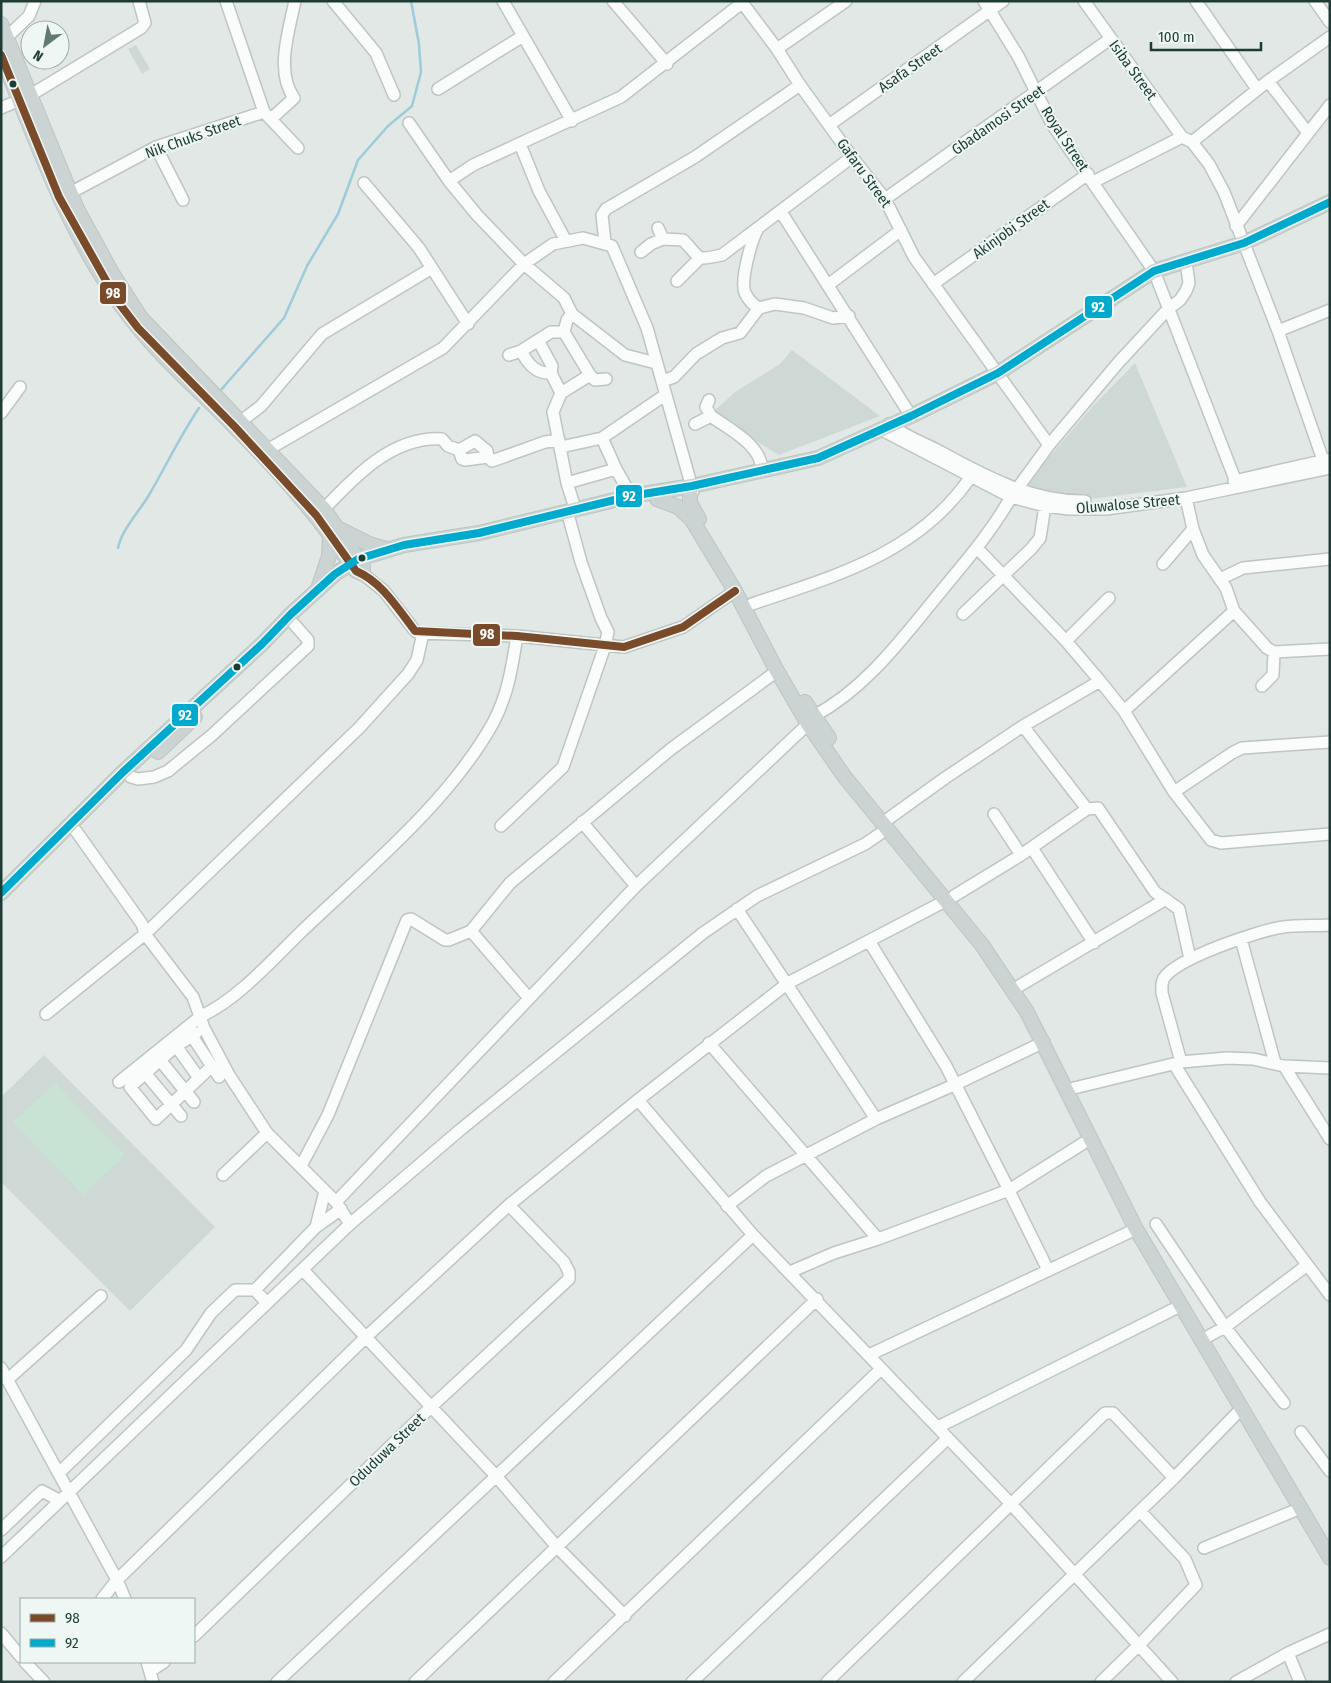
<svg xmlns="http://www.w3.org/2000/svg" width="1331" height="1683" font-family="'Fira Sans Condensed',sans-serif">
<style>
.built{fill:#ced9d5}
.green{fill:#c8e2d3}
.lines{fill:none;stroke-linecap:round;stroke-linejoin:round}
.stream{stroke:#9ecbd9;stroke-width:2.5}
.minor-casing{stroke:#bec5c2;stroke-width:14}
.major-casing{stroke:#bbc5c2;stroke-width:16}
.minor{stroke:#fafcfb;stroke-width:11}
.major{stroke:#ccd4d3;stroke-width:14}
.bus-1-casing{stroke:#eef7f4;stroke-width:11}
.bus-2-casing{stroke:#eef7f4;stroke-width:11}
.bus-1{stroke:#7a4b2a;stroke-width:8}
.bus-2{stroke:#00a9ce;stroke-width:8}
.bus-dot{fill:#1e3b36;stroke:#eef7f4;stroke-width:2}
.labels{text-anchor:middle;dominant-baseline:central;stroke-width:4;stroke-linejoin:round;paint-order:stroke}
.street-label{font-size:15px;fill:#1e3b36;stroke:#eef7f4}
.line-badge{stroke:#eef7f4;stroke-width:2}
.badge-label{font-size:14px;text-anchor:middle;font-weight:bold;fill:#fff}
</style>
<rect width="100%" height="100%" fill="#e1e8e5"/>
<path class="built" d="M 136,45 L 150,69 L 142,74 L 128,49 Z
M 792,350 L 880,416 L 779,455 L 711,414 L 735,392 L 780,364 Z
M 1135,363 L 1187,487 L 1081,500 L 1027,487 L 1037,471 L 1093,406 Z
M 44,1055 L 215,1227 L 130,1311 L 1,1182 L 1,1097 Z"/>
<path class="green" d="M 55,1083 L 125,1155 L 83,1195 L 13,1122 Z"/>
<g class="lines">
<path class="stream" d="M 220,391 L 284,318 L 307,266 L 338,214 L 358,160 L 388,126 L 412,106 L 421,72 L 419,44 L 411,1
M 118,548 C 122,529 139,512 149,495 C 166,466 180,436 199,408"/>
<defs>
<path id="minor" d="M 226,1 L 264,112 L 298,148
M 333,1 L 376,53 L 394,95
M 503,1 L 572,121
M 613,1 L 667,64
M 741,1 L 777,49 L 800,85 L 852,157 L 885,199 L 914,257 L 1049,445
M 984,1 L 1018,56 L 1052,124 L 1154,271 L 1238,487
M 1084,1 L 1182,137 L 1192,142 L 1209,164 L 1224,192 L 1278,331 L 1323,460
M 1196,1 L 1257,89
M 1315,1 L 1330,22
M 6,38 L 29,16 L 35,1
M 777,49 L 846,1
M 1268,81 L 1308,133
M 438,89 L 523,36
M 1,108 L 29,96 L 141,28 L 145,23 L 139,1
M 271,119 L 294,98 C 275,72 289,30 295,1
M 409,123 L 449,181 L 477,215 L 524,264 L 564,298 L 572,314 L 625,355 L 656,363
M 829,125 L 1003,1
M 1192,142 L 1268,81 L 1330,37
M 520,144 L 539,191 L 566,241
M 156,147 L 183,200
M 449,181 L 473,165 L 621,97 L 742,3
M 1093,182 L 1182,137
M 364,183 L 419,248 L 468,324
M 70,193 L 156,147 L 264,112
M 885,199 L 1110,39
M 781,212 L 911,416
M 1236,226 L 1330,105
M 658,228 L 663,239 L 683,240 C 702,259 693,261 722,255 L 852,157
M 757,230 C 751,242 740,281 745,293 C 748,299 753,305 759,308
M 605,242 L 602,215 L 606,209 L 695,157 L 800,85
M 641,252 L 651,244 L 663,239
M 677,281 L 700,258
M 933,284 L 1088,174
M 828,285 L 901,230
M 572,314 L 567,320 L 564,332 L 590,375 L 595,380 L 606,379
M 1278,331 L 1330,310
M 538,340 L 552,366 L 551,373
M 521,351 L 551,332 L 564,332
M 509,355 L 521,351 C 528,364 536,374 551,373 L 561,393 L 553,412 L 567,483 L 575,508
M 662,381 L 674,377 L 696,354 L 722,338 L 740,333 L 759,308 L 775,304 L 804,308 L 833,318 L 849,316
M 561,393 L 590,375
M 709,400 L 706,407 L 711,416
M 1,413 L 20,387
M 240,422 L 261,406 L 322,334 L 432,268
M 695,424 L 711,416 C 730,430 762,445 762,471
M 889,424 C 903,435 921,442 937,450 C 983,475 1031,502 1085,501
M 882,430 L 1011,497 L 1045,506 L 1069,509 L 1106,509 L 1186,498 L 1330,468
M 602,438 L 616,469 L 631,496
M 561,447 L 602,438 L 665,395
M 269,449 L 443,348 L 524,264 L 553,244 L 583,238 L 612,246 L 647,328 L 693,491
M 459,450 L 475,441 L 487,451 L 488,457
M 1234,481 L 1330,459
M 567,483 L 616,469
M 1017,489 L 1049,445 L 1118,363 L 1168,309 L 1180,300 L 1186,291 L 1189,283 L 1186,262
M 1186,498 L 1193,529 L 1203,555 L 1226,588 L 1234,611 L 1267,648 L 1274,652 L 1330,649
M 324,509 C 355,476 393,436 442,439 L 448,446 L 459,450 L 462,459 L 465,460 L 488,457 L 492,461 L 545,442 L 559,440
M 977,548 L 1066,641 L 1100,681 L 1124,711 L 1174,792 L 1211,840 L 1221,843 L 1330,834
M 1163,564 L 1193,529
M 363,574 L 384,591 L 415,631 L 419,633 L 517,636 L 624,647 L 683,627 L 735,591
M 1220,579 L 1243,568 L 1330,559
M 752,604 C 835,576 917,554 970,478
M 963,614 L 1031,549 L 1040,538 L 1045,506
M 1066,641 L 1109,598
M 1262,686 L 1273,675 L 1274,652
M 1124,711 L 1234,611
M 814,716 C 866,688 901,640 938,595 C 964,563 991,533 1011,497
M 1023,726 L 1087,809
M 131,777 L 138,779 L 154,777 L 168,771 L 212,735 L 308,646 L 308,640 L 294,624
M 1174,792 L 1232,753 L 1242,748 L 1330,742
M 994,814 L 1021,855
M 888,819 L 945,778 L 1023,726 L 1100,681
M 582,822 L 636,886
M 501,826 L 563,767 L 605,646 L 608,632 L 601,618 L 581,562 L 569,518
M 76,831 L 142,924 L 145,934 L 193,997 L 204,1028 L 229,1075 L 267,1133 L 336,1202 L 350,1224
M 1032,848 L 1094,943
M 954,896 L 1021,855 L 1087,809 L 1098,808 L 1155,892 L 1179,909 L 1190,959
M 737,909 L 876,1119
M 471,931 L 528,997
M 1241,939 L 1275,1063
M 869,941 L 946,1066 L 1009,1190
M 1019,986 L 1166,899
M 46,1014 L 145,934 L 359,728 L 408,674 L 417,660 L 423,633
M 196,1033 L 192,1036 L 219,1077
M 192,1036 L 176,1046 L 130,1087 L 156,1119 L 212,1066
M 709,1043 L 878,1239
M 176,1046 L 199,1078
M 160,1060 L 194,1102
M 1181,1062 L 1162,993 C 1162,988 1161,983 1164,978 C 1177,958 1260,930 1283,927 C 1299,925 1314,926 1330,925
M 1174,1064 L 1260,1202 L 1330,1295
M 1284,1066 L 1330,1139
M 145,1073 L 181,1116
M 119,1082 L 201,1016 C 236,1001 274,958 302,931 C 367,869 449,802 493,723 C 508,695 512,667 517,636
M 1074,1088 L 1181,1062 L 1227,1058 L 1253,1059 L 1284,1066 L 1330,1068
M 638,1100 L 753,1235 L 1012,1505 L 1172,1682
M 301,1166 L 328,1115 L 407,920 L 411,919 L 445,940 L 449,940 L 471,931 L 510,883 L 671,749 L 777,671
M 223,1175 L 267,1133
M 1011,1195 L 1048,1270
M 336,1202 L 636,886 L 808,724
M 727,1206 L 766,1176 L 876,1119 L 954,1085 L 1044,1042
M 1156,1224 L 1225,1327 L 1284,1403
M 316,1227 L 325,1191
M 303,1270 L 496,1476 L 557,1547 L 625,1616
M 790,1272 L 834,1253 L 878,1239 L 1009,1190 L 1090,1139
M 267,1303 L 255,1290 L 316,1227 L 341,1209
M 1207,1337 L 1225,1327 L 1306,1266
M 869,1355 L 1136,1229
M 1,1368 L 117,1580 L 125,1599
M 7,1380 L 101,1296
M 938,1427 L 1180,1306
M 1301,1432 L 1330,1471
M 59,1473 L 186,1350 L 211,1313 L 235,1290 L 255,1290
M 1,1530 L 42,1491 L 59,1500
M 1204,1548 L 1301,1508
M 1,1557 L 350,1224 L 460,1130 L 703,933 L 757,896 L 865,844 L 887,829
M 102,1599 L 117,1580 L 366,1337 L 509,1205 L 638,1100 L 788,983 L 947,900
M 1,1633 L 21,1657
M 194,1636 L 431,1407 L 569,1279 L 569,1272 L 564,1262 L 509,1205
M 1288,1653 L 1300,1682
M 25,1662 L 44,1682
M 147,1662 L 153,1682
M 150,1671 L 164,1662
M 277,1682 L 753,1235
M 415,1682 L 817,1299
M 554,1682 L 881,1369
M 692,1682 L 948,1438
M 827,1682 L 1105,1413 L 1113,1413 L 1174,1478
M 963,1682 L 1174,1478 L 1242,1408
M 1101,1682 L 1140,1644 L 1196,1585 L 1185,1559 L 1140,1511
M 1236,1682 L 1288,1653 L 1330,1634"/>
<path id="major" d="M 1,24 L 77,209 L 112,273 L 141,318 L 324,509 L 363,567 L 363,574 L 356,571 L 350,564 C 317,513 276,468 233,425 C 198,389 159,356 129,316 C 69,238 38,144 1,55
M 690,492 L 690,503 L 699,519
M 657,499 L 678,507 L 692,520 L 735,591 L 777,671 L 808,724 L 844,776 L 982,945 L 1027,1012 L 1136,1229 L 1330,1558
M 339,529 L 369,544 L 386,549
M 319,586 L 329,556 L 330,534
M 805,702 L 829,738
M 158,752 L 195,717
M 1,893 L 123,772 L 262,644 L 291,614 L 335,574 L 358,559 L 404,545 L 479,533 L 631,496 L 692,486 L 818,458 L 911,416 L 998,373 L 1154,271 L 1244,243 L 1330,202"/>
</defs>
<use href="#minor" class="minor-casing"/>
<use href="#major" class="major-casing"/>
<use href="#minor" class="minor"/>
<use href="#major" class="major"/>
<defs>
<path id="bus-1" d="M 1,55 L 59,197 L 118,302 L 138,328 L 235,427 L 316,515 L 356,571 C 382,582 398,609 415,631 L 517,636 L 624,647 L 683,627 L 735,591"/>
<path id="bus-2" d="M 1,893 L 123,772 L 262,644 L 291,614 L 335,574 L 358,559 L 404,545 L 479,533 L 631,496 L 692,486 L 818,458 L 911,416 L 998,373 L 1154,271 L 1244,243 L 1330,202"/>
</defs>
<use href="#bus-1" class="bus-1-casing"/>
<use href="#bus-2" class="bus-2-casing"/>
<use href="#bus-1" class="bus-1"/>
<use href="#bus-2" class="bus-2"/>
</g>
<g class="bus-dot">
<circle cx="13" cy="84" r="4.5"/>
<circle cx="362" cy="558" r="4.5"/>
<circle cx="237" cy="667" r="4.5"/>
</g>
<g class="labels">
<g class="street-label">
<text transform="translate(910 68) rotate(-35)">Asafa Street</text>
<text transform="translate(1133 70) rotate(54)">Isiba Street</text>
<text transform="translate(998 120) rotate(-35)">Gbadamosi Street</text>
<text transform="translate(193 137) rotate(-20)">Nik Chuks Street</text>
<text transform="translate(1065 139) rotate(57)">Royal Street</text>
<text transform="translate(864 173) rotate(54)">Gafaru Street</text>
<text transform="translate(1011 229) rotate(-36)">Akinjobi Street</text>
<text transform="translate(1128 504) rotate(-5)">Oluwalose Street</text>
<text transform="translate(387 1450) rotate(-44)">Oduduwa Street</text>
</g>
</g>
<g class="line-badge">
<rect x="99" y="281" width="28" height="24" rx="5" fill="#7a4b2a"/>
<rect x="1084" y="295" width="29" height="24" rx="5" fill="#00a9ce"/>
<rect x="615" y="484" width="28" height="24" rx="5" fill="#00a9ce"/>
<rect x="472" y="623" width="29" height="24" rx="5" fill="#7a4b2a"/>
<rect x="171" y="703" width="28" height="24" rx="5" fill="#00a9ce"/>
</g>
<g class="badge-label">
<text x="113" y="298">98</text>
<text x="1098" y="312">92</text>
<text x="629" y="501">92</text>
<text x="487" y="639">98</text>
<text x="185" y="720">92</text>
</g>
<rect width="1331" height="1683" fill="none" stroke="#1e3b36" stroke-width="5"/>
<rect x="20" y="1598" width="175" height="65" fill="#eef7f4" stroke="#9baca8"/>
<rect x="30" y="1614" width="25" height="8" fill="#7a4b2a" stroke="#9baca8"/>
<text x="65" y="1623" font-size="15" fill="#1e3b36">98</text>
<rect x="30" y="1639" width="25" height="8" fill="#00a9ce" stroke="#9baca8"/>
<text x="65" y="1648" font-size="15" fill="#1e3b36">92</text>
<g transform="translate(45 45) rotate(212)"><circle r="24" fill="#eef7f4" stroke="#9baca8"/>
<path d="M0-4L9 19L0 12L-9 19Z" fill="#627873"/>
<text y="-8" font-size="14" font-weight="bold" text-anchor="middle" fill="#1e3b36">N</text>
</g>
<path d="M1151 42v8h110v-8" fill="none" stroke="#1e3b36" stroke-width="2.5"/>
<text x="1158" y="42" font-size="15" fill="#1e3b36" stroke="#eef7f4" stroke-width="4" paint-order="stroke">100 m</text>
</svg>
